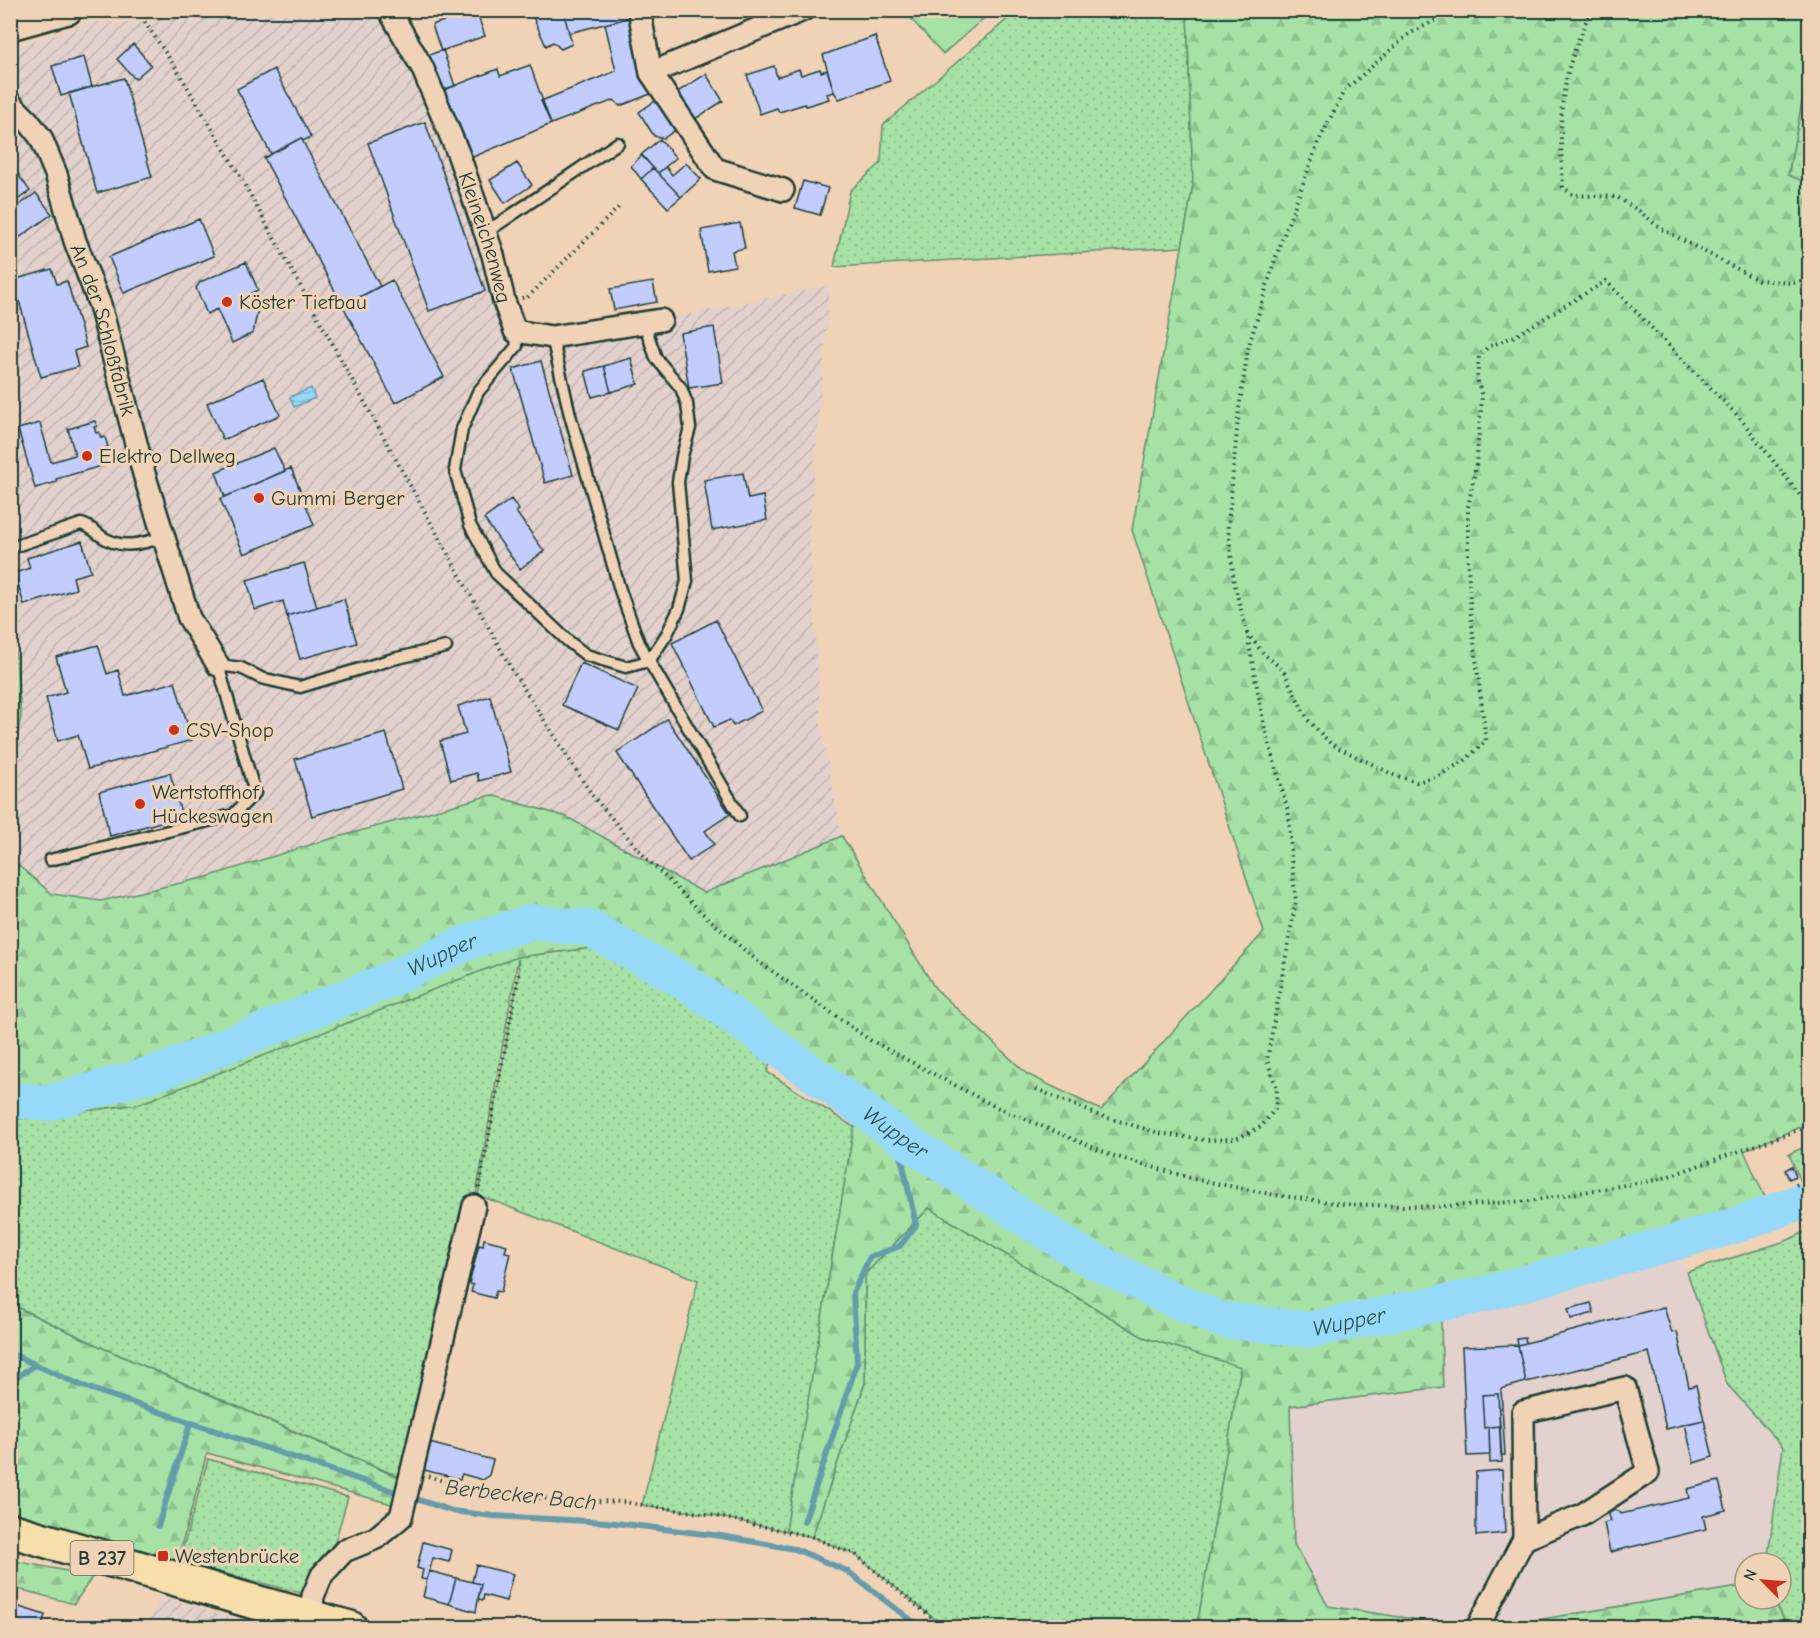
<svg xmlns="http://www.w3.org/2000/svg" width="1820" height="1638" font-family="'Comic Neue',sans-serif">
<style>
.built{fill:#e2d1cc}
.industrial{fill:url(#industrial-furrows)}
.grass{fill:url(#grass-dots);stroke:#628f6d;stroke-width:1.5}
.forest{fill:url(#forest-firs);stroke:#628f6d;stroke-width:1.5}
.garden{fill:#a6e1a6;stroke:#628f6d;stroke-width:1.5}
.water{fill:url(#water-rules);stroke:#669baa;stroke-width:1.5}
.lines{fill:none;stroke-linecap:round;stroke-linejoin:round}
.stream{stroke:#669baa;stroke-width:6}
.river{stroke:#96d9f8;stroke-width:36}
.building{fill:#c2cdfe;stroke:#1f3d34;stroke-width:1.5}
.service-casing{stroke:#1f3d34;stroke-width:15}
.minor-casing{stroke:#1f3d34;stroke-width:26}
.tertiary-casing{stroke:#1f3d34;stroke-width:32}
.primary-casing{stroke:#1f3d34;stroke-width:38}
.path{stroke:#1f3d34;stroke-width:4;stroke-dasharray:1.5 4.5;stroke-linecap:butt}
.service{stroke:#f0d3b7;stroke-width:10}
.minor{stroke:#f0d3b7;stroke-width:21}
.tertiary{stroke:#f0d3b7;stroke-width:27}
.primary{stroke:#f8deab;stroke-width:33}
.poi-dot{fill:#c8321e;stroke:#f0d3b7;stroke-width:2}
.labels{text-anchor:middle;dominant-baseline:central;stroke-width:6;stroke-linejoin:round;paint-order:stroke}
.shield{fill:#f0d3b7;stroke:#5e6a5b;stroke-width:1.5}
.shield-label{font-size:20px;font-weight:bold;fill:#1f3d34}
.street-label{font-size:21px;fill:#1f3d34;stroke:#f0d3b7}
.poi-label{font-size:21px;fill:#1f3d34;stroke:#f0d3b7;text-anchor:start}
.water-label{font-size:22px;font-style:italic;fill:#2b4d48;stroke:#f0d3b7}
</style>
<defs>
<pattern id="industrial-furrows" width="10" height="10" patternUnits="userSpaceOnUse" patternTransform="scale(1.5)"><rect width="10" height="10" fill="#e2d1cc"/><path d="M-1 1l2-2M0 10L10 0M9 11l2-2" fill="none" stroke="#c1b4b0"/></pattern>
<pattern id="grass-dots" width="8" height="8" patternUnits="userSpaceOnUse" patternTransform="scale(1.5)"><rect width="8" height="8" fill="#a6e1a6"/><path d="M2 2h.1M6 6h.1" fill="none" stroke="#8ec290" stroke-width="1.8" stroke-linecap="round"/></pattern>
<pattern id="forest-firs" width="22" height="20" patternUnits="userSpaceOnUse" patternTransform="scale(1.5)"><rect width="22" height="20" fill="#a6e1a6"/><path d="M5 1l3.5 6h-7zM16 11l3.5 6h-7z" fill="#8ec290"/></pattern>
<pattern id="water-rules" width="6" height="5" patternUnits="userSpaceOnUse" patternTransform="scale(1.5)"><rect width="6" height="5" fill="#96d9f8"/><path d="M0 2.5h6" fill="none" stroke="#81bbd5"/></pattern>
</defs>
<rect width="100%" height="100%" fill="#f0d3b7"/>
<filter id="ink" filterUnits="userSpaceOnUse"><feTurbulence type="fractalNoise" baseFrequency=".0167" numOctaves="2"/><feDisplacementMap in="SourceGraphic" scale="12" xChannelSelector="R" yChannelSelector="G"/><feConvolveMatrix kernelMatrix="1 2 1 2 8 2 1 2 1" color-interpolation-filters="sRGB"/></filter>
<g filter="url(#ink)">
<path class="built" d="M 1675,1238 L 1727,1384 L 1783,1447 L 1767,1563 L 1745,1563 L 1745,1586 L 1487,1627 L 1465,1627 L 1328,1606 L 1294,1544 L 1290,1406 L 1443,1387 L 1440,1293 L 1538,1278 Z"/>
<path class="industrial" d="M 271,10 L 372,11 L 392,39 L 401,31 L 515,331 L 661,320 L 830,285 L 809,532 L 821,725 L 842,836 L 704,893 L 567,817 L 491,795 L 316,843 L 207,877 L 101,901 L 52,894 L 12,860 L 10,853 L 11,761 L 21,717 L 10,596 L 10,48 L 93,22 L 119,24 L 215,13 Z
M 160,1596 L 261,1627 L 146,1627 Z"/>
<path class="grass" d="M 1017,11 L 1187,11 L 1193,185 L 1182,247 L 834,267 L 850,191 L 881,163 L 883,125 Z
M 1809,65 L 1809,184 L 1788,176 Z
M 600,947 L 773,1054 L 767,1072 L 854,1127 L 786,1531 L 706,1514 L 642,1505 L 698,1280 L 478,1195 L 519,973 L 518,959 L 474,1206 L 402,1478 L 103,1348 L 11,1304 L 10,1120 L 139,1104 L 517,957 Z
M 1809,1145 L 1809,1192 L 1806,1193 L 1789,1154 Z
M 929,1208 L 1143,1337 L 1241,1366 L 1197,1627 L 944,1627 L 856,1555 L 812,1537 L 865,1383 L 865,1274 Z
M 1809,1230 L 1809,1627 L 1788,1627 L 1773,1599 L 1781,1599 L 1781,1563 L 1767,1563 L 1783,1447 L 1727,1384 L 1687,1272 L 1786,1241 Z
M 208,1459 L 348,1497 L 333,1549 L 305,1594 L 179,1562 Z"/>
<path class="forest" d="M 1187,11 L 1809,11 L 1809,65 L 1788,175 L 1810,184 L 1809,1123 L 1744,1151 L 1769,1206 L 1675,1238 L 1538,1278 L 1440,1293 L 1443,1387 L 1290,1406 L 1294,1544 L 1328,1606 L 1465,1627 L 1197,1627 L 1241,1367 L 1143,1337 L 929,1208 L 865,1274 L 865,1383 L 812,1537 L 786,1531 L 854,1127 L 892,1125 L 1078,1236 L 997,1180 L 773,1054 L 600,947 L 517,957 L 139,1104 L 11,1120 L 11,853 L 12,860 L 52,894 L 101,901 L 207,877 L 316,843 L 491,795 L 567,817 L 704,893 L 842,836 L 935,988 L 1027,1074 L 1101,1110 L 1264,932 L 1132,530 L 1193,185 Z
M 11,596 L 21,717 L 11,761 L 10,761 Z
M 10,1304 L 103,1348 L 402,1479 L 395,1505 L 207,1453 L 177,1561 L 10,1518 Z
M 11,1559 L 15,1561 L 93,1576 L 74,1604 L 11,1587 Z
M 1745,1586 L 1745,1599 L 1773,1599 L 1788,1627 L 1487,1628 Z"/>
<path class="garden" d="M 904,11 L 992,11 L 943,54 Z"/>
<path class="water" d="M 311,388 L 315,398 L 294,407 L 290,397 Z"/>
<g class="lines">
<path class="stream" d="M 10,1353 L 80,1385 L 452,1511 L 493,1516 L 607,1522 L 721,1536 L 795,1549 L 847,1571 L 921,1628
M 10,1381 L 36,1365
M 804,1522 L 857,1363 L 853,1293 L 870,1257 L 900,1246 L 916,1225 L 901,1156 L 909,1143
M 158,1526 L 190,1424"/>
<path class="river" id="s1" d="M 10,1100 L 48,1103 L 166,1070 L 391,979 L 464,944 L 530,922 L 589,928 L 687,983 L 909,1143 L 1079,1253 L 1164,1295 L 1222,1320 L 1310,1330 L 1481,1295 L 1738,1225 L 1810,1198"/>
</g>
<path class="building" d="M 476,10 L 485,36 L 441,51 L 432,25 Z
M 551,10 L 563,10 L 572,44 L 561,49 L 553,42 L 546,46 L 533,17 Z
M 563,10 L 631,10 L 632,17 L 569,33 Z
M 632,17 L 653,93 L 620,106 L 614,100 L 551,124 L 541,101 L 616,71 L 605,24 Z
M 875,36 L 890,81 L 839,99 L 834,92 L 823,55 Z
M 133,44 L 151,65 L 135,79 L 117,59 Z
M 443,50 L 455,86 L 441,91 L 429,55 Z
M 84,57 L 92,87 L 61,96 L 52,66 Z
M 530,65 L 551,124 L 473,157 L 441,91 L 498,69 L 500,76 Z
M 774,66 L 777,77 L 799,69 L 801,75 L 820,69 L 821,72 L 827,70 L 834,92 L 827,94 L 829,99 L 806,106 L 805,104 L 779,112 L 777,108 L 760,114 L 747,75 Z
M 274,69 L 311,137 L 303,141 L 301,138 L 271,154 L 237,89 Z
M 706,74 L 723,101 L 692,121 L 674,94 Z
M 124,78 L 152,177 L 97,193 L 69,93 Z
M 661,97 L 681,126 L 664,138 L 654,136 L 639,112 Z
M 425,122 L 485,291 L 429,311 L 368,143 Z
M 301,138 L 380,286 L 343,306 L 264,158 Z
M 660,139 L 676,158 L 658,173 L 641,155 Z
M 642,155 L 653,168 L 641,179 L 631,166 Z
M 10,163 L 30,191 L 10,205 Z
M 517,163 L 532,185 L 505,203 L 490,180 Z
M 686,163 L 701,179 L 681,197 L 658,173 L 666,167 L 672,175 Z
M 653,168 L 681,197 L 668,208 L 641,179 Z
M 803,181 L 828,188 L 820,215 L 795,208 Z
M 36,193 L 52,214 L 12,243 L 10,241 L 10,212 Z
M 199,219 L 214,256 L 124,293 L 109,257 Z
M 740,223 L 745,248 L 732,251 L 735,266 L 708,271 L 701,230 Z
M 246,262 L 258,290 L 249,294 L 257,313 L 253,333 L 232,343 L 217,309 L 207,314 L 196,288 L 200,282 Z
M 52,269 L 57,284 L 67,281 L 86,347 L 74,351 L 78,367 L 41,377 L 13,280 Z
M 392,280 L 444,377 L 395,403 L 343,306 Z
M 653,282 L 657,302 L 614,310 L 610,289 Z
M 714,327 L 723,383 L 689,388 L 680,333 Z
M 631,358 L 638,384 L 611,392 L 604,366 Z
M 541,361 L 573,475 L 545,483 L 513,369 Z
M 604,366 L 611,392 L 592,397 L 585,371 Z
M 263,378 L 280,415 L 223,440 L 207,403 Z
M 95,421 L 97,426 L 94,427 L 96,433 L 99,432 L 101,438 L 105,437 L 108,447 L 105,448 L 106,453 L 102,454 L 104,458 L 107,457 L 108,464 L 56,479 L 57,482 L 35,488 L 18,429 L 40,423 L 51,462 L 75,455 L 68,429 Z
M 274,448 L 285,471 L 225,497 L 216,472 Z
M 291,468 L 314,525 L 244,554 L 220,499 Z
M 743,473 L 748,499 L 763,496 L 767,520 L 712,530 L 704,480 Z
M 511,499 L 519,510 L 516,512 L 544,551 L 520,569 L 484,519 Z
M 82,541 L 91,572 L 73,577 L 76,589 L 24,605 L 15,573 L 30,568 L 27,558 Z
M 304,563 L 317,607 L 287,616 L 283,601 L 255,610 L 247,580 Z
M 344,599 L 357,643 L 300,659 L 287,616 Z
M 716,620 L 762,711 L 733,726 L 730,720 L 714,727 L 672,643 Z
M 98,645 L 107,674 L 118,670 L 125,696 L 175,682 L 192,740 L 88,769 L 78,735 L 58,741 L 46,698 L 66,692 L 56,657 Z
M 581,663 L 638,689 L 619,730 L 562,705 Z
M 490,696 L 511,772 L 479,781 L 477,773 L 451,780 L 440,741 L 466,734 L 458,706 Z
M 667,719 L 730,814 L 705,831 L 714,844 L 689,861 L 617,753 Z
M 386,733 L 402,789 L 312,816 L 295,759 Z
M 170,773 L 182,816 L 110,836 L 99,792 Z
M 1792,1166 L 1796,1176 L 1789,1179 L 1785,1170 Z
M 484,1239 L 507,1245 L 505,1252 L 510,1253 L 501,1292 L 496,1291 L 494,1298 L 471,1292 L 473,1285 L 469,1284 L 479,1245 L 483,1246 Z
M 1591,1303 L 1594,1313 L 1571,1319 L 1568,1309 Z
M 1664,1307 L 1672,1333 L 1677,1332 L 1689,1387 L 1696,1385 L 1704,1420 L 1666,1429 L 1649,1352 L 1526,1382 L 1518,1345 Z
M 1525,1338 L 1526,1343 L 1518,1345 L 1517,1339 Z
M 1518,1345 L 1526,1382 L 1501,1389 L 1505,1455 L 1501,1455 L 1498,1394 L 1482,1395 L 1484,1428 L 1489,1427 L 1490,1455 L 1467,1456 L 1462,1347 Z
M 1498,1394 L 1500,1426 L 1484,1428 L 1482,1395 Z
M 1704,1420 L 1713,1457 L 1694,1463 L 1685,1424 Z
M 1500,1426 L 1502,1462 L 1490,1463 L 1489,1427 Z
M 426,1442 L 493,1460 L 489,1475 L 483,1480 L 462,1474 L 460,1479 L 420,1469 Z
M 1502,1470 L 1505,1533 L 1476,1536 L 1476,1472 Z
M 1719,1481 L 1726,1510 L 1703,1516 L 1706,1529 L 1610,1552 L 1604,1523 L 1610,1521 L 1608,1515 L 1611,1512 L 1615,1510 L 1620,1512 L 1621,1514 L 1689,1498 L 1687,1489 Z
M 423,1542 L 452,1550 L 449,1562 L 433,1558 L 427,1580 L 421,1579 L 423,1570 L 417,1568 Z
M 476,1565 L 513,1574 L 506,1601 L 484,1595 L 483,1600 L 478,1599 L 481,1584 L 472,1582 Z
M 429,1571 L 456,1578 L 449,1604 L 423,1597 Z
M 456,1578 L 481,1584 L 476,1612 L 449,1604 Z
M 10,1604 L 45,1615 L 41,1628 L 10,1628 Z
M 644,1623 L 660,1628 L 643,1628 Z"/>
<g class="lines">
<defs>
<path id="service" d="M 485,233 L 618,143
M 644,323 L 656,358 L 681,388 L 687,404 L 690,428 L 682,456 L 678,482 L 687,581 L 679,609 L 667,634 L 649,661 L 740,816
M 515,331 L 517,346 L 478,392 L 462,429 L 455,470 L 470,525 L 496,573 L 568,641 L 586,655 L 626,667 L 649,661 L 639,643 L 620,590 L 570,415 L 552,337
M 19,545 L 81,524 C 90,526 94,531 101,536 C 122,551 142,543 165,537
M 50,860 L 233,815 L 255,793 L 218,665 L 241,668 L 261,678 L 300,687 L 393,659 L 446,647"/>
<g id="minor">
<path id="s2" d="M 389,10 L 422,67 L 458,153 L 493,255 L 504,301 L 515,331 L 552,337 L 661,320"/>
<path d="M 639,10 L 651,73"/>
<path id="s3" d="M 10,103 L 28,121 L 41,138 L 56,174 L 75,241 L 100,305 L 144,474 L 189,618 L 218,665"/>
<path d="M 783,190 L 715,169 L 651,73 L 803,10"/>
<path d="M 311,1617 L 313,1596 L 322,1575 L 344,1551 L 376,1538 L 401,1517 L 474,1206"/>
<path d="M 1477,1628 L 1524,1539 L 1523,1412 L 1625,1388 L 1648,1472 L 1582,1515 L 1524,1539"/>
</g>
<path id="tertiary" d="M 10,26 L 68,10"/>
<path id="primary" d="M 10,1530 L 244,1599 L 350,1628"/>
</defs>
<use href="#service" class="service-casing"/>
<use href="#minor" class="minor-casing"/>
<use href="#tertiary" class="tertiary-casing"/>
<use href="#primary" class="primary-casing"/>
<path class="path" d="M 144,10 L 144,21 L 176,68 L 236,169 L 512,670 L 592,795 L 643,855 L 701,912 L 755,959 L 870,1040 L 994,1106 L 1111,1155 L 1194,1179 L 1275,1195 L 1344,1204 L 1430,1207 L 1530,1201 L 1661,1179 L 1810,1126
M 1590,10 C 1583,31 1573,51 1568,72 C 1558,110 1561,148 1563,187 L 1573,195 L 1617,197 L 1639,211 L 1660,228 L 1758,280 L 1793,283 L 1810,279
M 522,298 L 527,298 L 620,206
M 1247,633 L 1264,654 L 1283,670 L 1308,720 L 1331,744 L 1394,775 L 1417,782 L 1439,776 L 1465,760 L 1486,741 L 1471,617 L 1468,565 L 1468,507 L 1476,466 L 1482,397 L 1477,378 L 1479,356 L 1488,347 L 1515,336 L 1606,281 L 1739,417 L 1810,508
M 1036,1089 L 1098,1115 L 1159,1133 L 1205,1140 L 1236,1139 L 1261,1127 L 1275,1109 L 1277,1089 L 1267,1060 L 1296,901 L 1291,859 L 1289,815 L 1264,725 L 1247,633 L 1234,583 L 1228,527 L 1239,409 L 1248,349 L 1275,259 L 1318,143 L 1344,91 L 1409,34 L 1455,10
M 1796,1185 L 1810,1178
M 479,1188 L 519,973
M 428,1476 L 489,1496 L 623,1502 L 706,1514 L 812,1537 L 856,1555 L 944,1628"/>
<use href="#service" class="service"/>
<use href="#minor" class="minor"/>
<use href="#tertiary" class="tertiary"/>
<use href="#primary" class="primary"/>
</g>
</g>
<g class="poi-dot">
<circle cx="227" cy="302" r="6"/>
<circle cx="87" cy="456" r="6"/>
<circle cx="259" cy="498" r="6"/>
<circle cx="174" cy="730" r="6"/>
<circle cx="140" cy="804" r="6"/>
<rect x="157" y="1550" width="12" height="12" rx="3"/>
</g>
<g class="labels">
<rect class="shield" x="70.5" y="1541" width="63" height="34" rx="4.5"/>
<g class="shield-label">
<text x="102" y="1558">B 237</text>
</g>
<g class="street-label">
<text stroke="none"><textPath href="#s2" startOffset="248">Kleineichenweg</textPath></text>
<text stroke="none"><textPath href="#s3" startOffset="249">An der Schloßfabrik</textPath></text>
</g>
<g class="poi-label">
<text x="239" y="302">Köster Tiefbau</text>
<text x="99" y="456">Elektro Dellweg</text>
<text x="271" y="498">Gummi Berger</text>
<text x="186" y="730">CSV-Shop</text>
<text x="152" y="792">Wertstoffhof<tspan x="152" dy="24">Hückeswagen</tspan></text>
<text x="175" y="1556">Westenbrücke</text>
</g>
<g class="water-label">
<text stroke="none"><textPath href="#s1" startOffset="460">Wupper</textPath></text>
<text stroke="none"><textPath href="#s1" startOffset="982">Wupper</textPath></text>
<text stroke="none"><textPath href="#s1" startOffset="1488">Wupper</textPath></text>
<text transform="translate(521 1495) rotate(6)">Berbecker Bach</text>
</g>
</g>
<rect width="1820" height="1638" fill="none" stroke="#f0d3b7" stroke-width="36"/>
<rect x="18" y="18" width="1784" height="1602" fill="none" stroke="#1f3d34" stroke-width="2" filter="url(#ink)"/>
<g transform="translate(1763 1581) rotate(295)"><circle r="28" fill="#f0d3b7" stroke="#9c9783" stroke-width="1.5"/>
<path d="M0-4.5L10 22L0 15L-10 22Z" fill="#c8321e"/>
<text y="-9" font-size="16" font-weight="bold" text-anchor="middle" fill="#1f3d34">N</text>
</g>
</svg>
